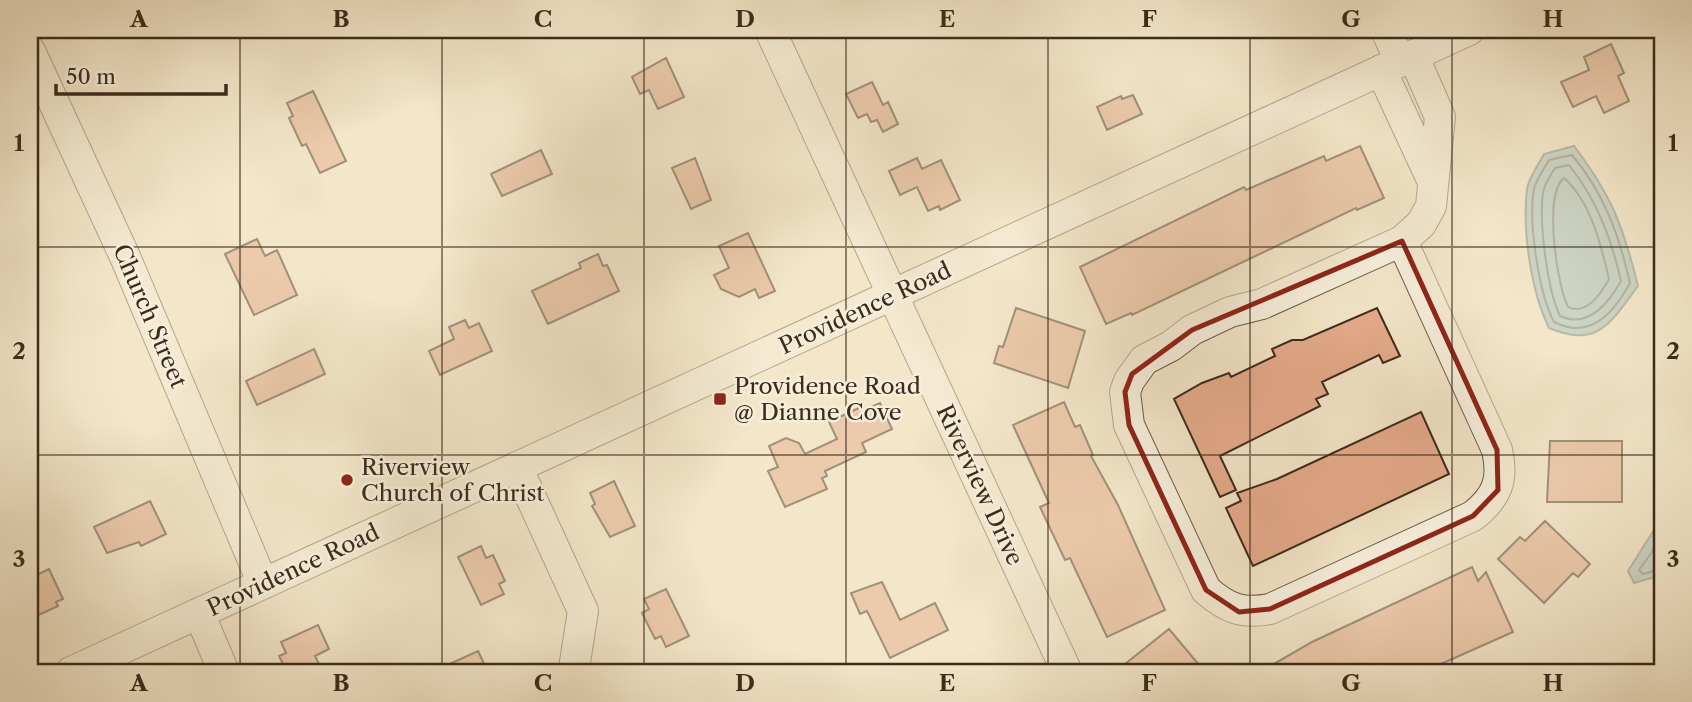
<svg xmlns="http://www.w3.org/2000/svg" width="1692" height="702" font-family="'Libre Caslon Text',serif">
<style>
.water{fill:#9dbebc;stroke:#76847c;stroke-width:2}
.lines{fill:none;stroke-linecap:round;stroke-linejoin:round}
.shore{stroke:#6c756c;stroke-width:2}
.building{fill:#e5aa8a;stroke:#3c2c1b;stroke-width:2}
.minor-casing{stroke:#6a5a46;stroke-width:32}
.minor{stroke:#f7efdc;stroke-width:30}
.marked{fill:none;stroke:#8f2418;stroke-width:5;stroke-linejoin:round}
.grid{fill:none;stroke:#3c2c1b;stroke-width:2;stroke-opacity:0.55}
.poi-dot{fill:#8f2418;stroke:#f7efdc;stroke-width:2.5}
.labels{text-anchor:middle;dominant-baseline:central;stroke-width:5;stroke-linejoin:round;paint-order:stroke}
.street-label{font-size:23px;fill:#3c2c1b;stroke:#f7efdc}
.poi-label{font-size:23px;fill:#3c2c1b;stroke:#f7efdc;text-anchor:start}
.neatline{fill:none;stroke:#3c2c1b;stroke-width:2.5}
.grid-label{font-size:23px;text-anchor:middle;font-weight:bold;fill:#3c2c1b}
</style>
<rect width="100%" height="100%" fill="#f3e6c9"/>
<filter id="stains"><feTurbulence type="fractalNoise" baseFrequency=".00286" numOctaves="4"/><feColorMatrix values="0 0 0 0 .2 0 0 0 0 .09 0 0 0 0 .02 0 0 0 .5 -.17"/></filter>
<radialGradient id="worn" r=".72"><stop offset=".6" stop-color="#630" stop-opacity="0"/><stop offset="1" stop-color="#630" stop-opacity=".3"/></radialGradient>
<path class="water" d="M 1574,146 C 1612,196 1623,226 1638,286 C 1611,322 1598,349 1549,328 C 1531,291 1522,230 1527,189 C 1529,177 1539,164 1544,154 Z
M 1662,486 L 1662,575 L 1634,583 L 1628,571 L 1654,530 Z"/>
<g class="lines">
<path class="shore" d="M 1572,155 C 1604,193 1619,235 1630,283 C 1613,314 1590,340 1554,322 C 1539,294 1528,222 1534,189 C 1536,180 1544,169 1549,160 Z
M 1569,165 C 1597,200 1611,238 1621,281 C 1608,304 1588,329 1560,316 C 1547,289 1539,222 1543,193 C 1544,184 1551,175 1555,168 Z
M 1564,178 C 1591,202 1601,245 1609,279 C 1601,293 1587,316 1568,307 C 1557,285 1543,194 1564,178 Z
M 1662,525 L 1652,552 L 1639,570 L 1643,574 L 1662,569"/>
</g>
<path class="building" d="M 1611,44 L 1624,73 L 1618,76 L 1629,101 L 1604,113 L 1596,96 L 1573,107 L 1561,82 L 1589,70 L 1584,57 Z
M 666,58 L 684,97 L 658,109 L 649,90 L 640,94 L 632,77 Z
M 872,82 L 883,105 L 888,102 L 898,124 L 883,132 L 877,120 L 871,122 L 867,114 L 858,118 L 846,94 Z
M 313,91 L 346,161 L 320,173 L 306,144 L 302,146 L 289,118 L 293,116 L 287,103 Z
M 1133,95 L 1142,114 L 1107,130 L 1097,107 L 1121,96 L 1122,99 Z
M 1360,146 L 1384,198 L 1357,210 L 1356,208 L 1132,315 L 1131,313 L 1106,324 L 1080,267 L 1244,187 L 1246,190 L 1324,156 L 1326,161 Z
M 541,150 L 552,174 L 502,196 L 491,174 Z
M 695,158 L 711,200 L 691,209 L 672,168 Z
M 917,158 L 922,169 L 941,160 L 960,200 L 940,210 L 939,206 L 928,211 L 917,187 L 900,195 L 889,171 Z
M 748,233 L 775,291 L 759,298 L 755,289 L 739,297 L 721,289 L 714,275 L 729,268 L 719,246 Z
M 257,239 L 265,256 L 277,250 L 297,295 L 254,315 L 225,254 Z
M 598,254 L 603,266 L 607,265 L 619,291 L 548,324 L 532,291 L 581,268 L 579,263 Z
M 1016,308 L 1085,331 L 1068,388 L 994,363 L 999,346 L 1003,347 Z
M 1377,308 L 1400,356 L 1383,363 L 1379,355 L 1322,382 L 1328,394 L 1316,399 L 1320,406 L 1220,456 L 1236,490 L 1220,497 L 1174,399 L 1202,383 L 1229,373 L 1231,377 L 1275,356 L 1272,349 L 1292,340 L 1303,340 Z
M 465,320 L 469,328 L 479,323 L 492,351 L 440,375 L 429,351 L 454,339 L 449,327 Z
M 314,349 L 325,374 L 257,405 L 246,381 Z
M 1064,402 L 1075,427 L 1080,425 L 1093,455 L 1091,456 L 1118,505 L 1165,610 L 1107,637 L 1070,558 L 1065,560 L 1040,507 L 1049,503 L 1013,425 Z
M 880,403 L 892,429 L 862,443 L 866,452 L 825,471 L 827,476 L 822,478 L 827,489 L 785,507 L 768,471 L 778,467 L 769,446 L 786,438 L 799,443 L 805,454 L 837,439 L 829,422 L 863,406 L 864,410 Z
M 1421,412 L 1449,474 L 1253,566 L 1226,508 L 1241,501 L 1237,493 L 1277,479 Z
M 1550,441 L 1622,441 L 1622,502 L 1547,502 Z
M 614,481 L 635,526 L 610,537 L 592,506 L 595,504 L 590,493 Z
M 150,501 L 166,534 L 141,546 L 139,542 L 107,553 L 94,527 Z
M 1545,521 L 1590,564 L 1578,577 L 1573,573 L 1544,603 L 1498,559 L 1520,537 L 1525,541 Z
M 481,546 L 486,558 L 493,555 L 505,581 L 499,584 L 504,594 L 481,605 L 458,557 Z
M 1472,567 L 1478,581 L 1486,572 L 1513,632 L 1423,672 L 1260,672 L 1312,642 Z
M 49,569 L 63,599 L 56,602 L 58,606 L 30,619 L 30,578 Z
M 882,582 L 900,620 L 935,603 L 948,630 L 890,658 L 867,611 L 860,614 L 851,593 Z
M 666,589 L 689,636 L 666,647 L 661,636 L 655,639 L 642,613 L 649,609 L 644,599 Z
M 318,625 L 329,649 L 315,656 L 323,672 L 287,672 L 279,656 L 286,653 L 281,642 Z
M 1169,629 L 1205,672 L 1115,672 Z
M 478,651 L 488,672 L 432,672 Z"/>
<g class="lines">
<defs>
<path id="minor" d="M 770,30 L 1067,672
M 1386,30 L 1400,61
M 30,51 L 126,259 L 263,584
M 1381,70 L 1433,182
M 1402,241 L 1497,450 C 1504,480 1497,497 1473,516 L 1270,609 C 1242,614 1228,609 1206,590 L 1129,425 L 1125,392 L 1129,381 L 1144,360 L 1171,346 L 1192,330 L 1230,312 L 1262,304 L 1402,241 L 1421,224 L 1431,206 L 1440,117 L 1413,55
M 517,467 L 583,611 L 575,662
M 199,613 L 224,672
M 71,672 L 1469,30"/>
</defs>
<use href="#minor" class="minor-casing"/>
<use href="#minor" class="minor"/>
</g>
<path d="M0 0H1692V702H0ZM 1402,241 L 1497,450 L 1498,490 L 1473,516 L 1270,609 L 1239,612 L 1206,590 L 1129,425 L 1125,392 L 1132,374 L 1192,330 Z" fill="#f3e6c9" fill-opacity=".55" fill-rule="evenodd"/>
<path class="marked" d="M 1402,241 L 1497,450 L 1498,490 L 1473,516 L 1270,609 L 1239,612 L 1206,590 L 1129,425 L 1125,392 L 1132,374 L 1192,330 Z"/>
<path class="grid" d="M 240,30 L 240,672M 442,30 L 442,672M 644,30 L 644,672M 846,30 L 846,672M 1048,30 L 1048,672M 1250,30 L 1250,672M 1452,30 L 1452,672M 30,247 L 1662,247M 30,455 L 1662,455"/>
<g class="poi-dot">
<rect x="713" y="392" width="14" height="14" rx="3.5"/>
<circle cx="347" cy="480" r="7"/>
</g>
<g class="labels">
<g class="street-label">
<text transform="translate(865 308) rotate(-25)">Providence Road</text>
<text transform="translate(150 316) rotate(67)">Church Street</text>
<text transform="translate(980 485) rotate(65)">Riverview Drive</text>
<text transform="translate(293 570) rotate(-25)">Providence Road</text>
</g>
<g class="poi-label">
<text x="734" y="386">Providence Road<tspan x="734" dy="26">@ Dianne Cove</tspan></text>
<text x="361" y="467">Riverview<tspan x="361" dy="26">Church of Christ</tspan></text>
</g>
</g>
<rect width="1692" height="702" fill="none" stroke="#f3e6c9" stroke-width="77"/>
<path d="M56 84v10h170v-10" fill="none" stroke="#3c2c1b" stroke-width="3.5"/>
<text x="66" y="84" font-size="21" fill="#3c2c1b" stroke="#f7efdc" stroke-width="5" paint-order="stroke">50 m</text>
<rect x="38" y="38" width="1616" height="626" class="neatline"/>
<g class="grid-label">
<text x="139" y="27">A</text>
<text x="341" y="27">B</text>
<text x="543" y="27">C</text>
<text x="745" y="27">D</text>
<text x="947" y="27">E</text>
<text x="1149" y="27">F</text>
<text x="1351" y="27">G</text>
<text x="1553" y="27">H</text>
<text x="19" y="151">1</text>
<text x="1673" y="151">1</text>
<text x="19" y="359">2</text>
<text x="1673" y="359">2</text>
<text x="19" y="567">3</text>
<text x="1673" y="567">3</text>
<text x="139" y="691">A</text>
<text x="341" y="691">B</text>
<text x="543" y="691">C</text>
<text x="745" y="691">D</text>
<text x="947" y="691">E</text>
<text x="1149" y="691">F</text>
<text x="1351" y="691">G</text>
<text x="1553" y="691">H</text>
</g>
<rect width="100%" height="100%" filter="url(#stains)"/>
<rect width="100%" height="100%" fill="url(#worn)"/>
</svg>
